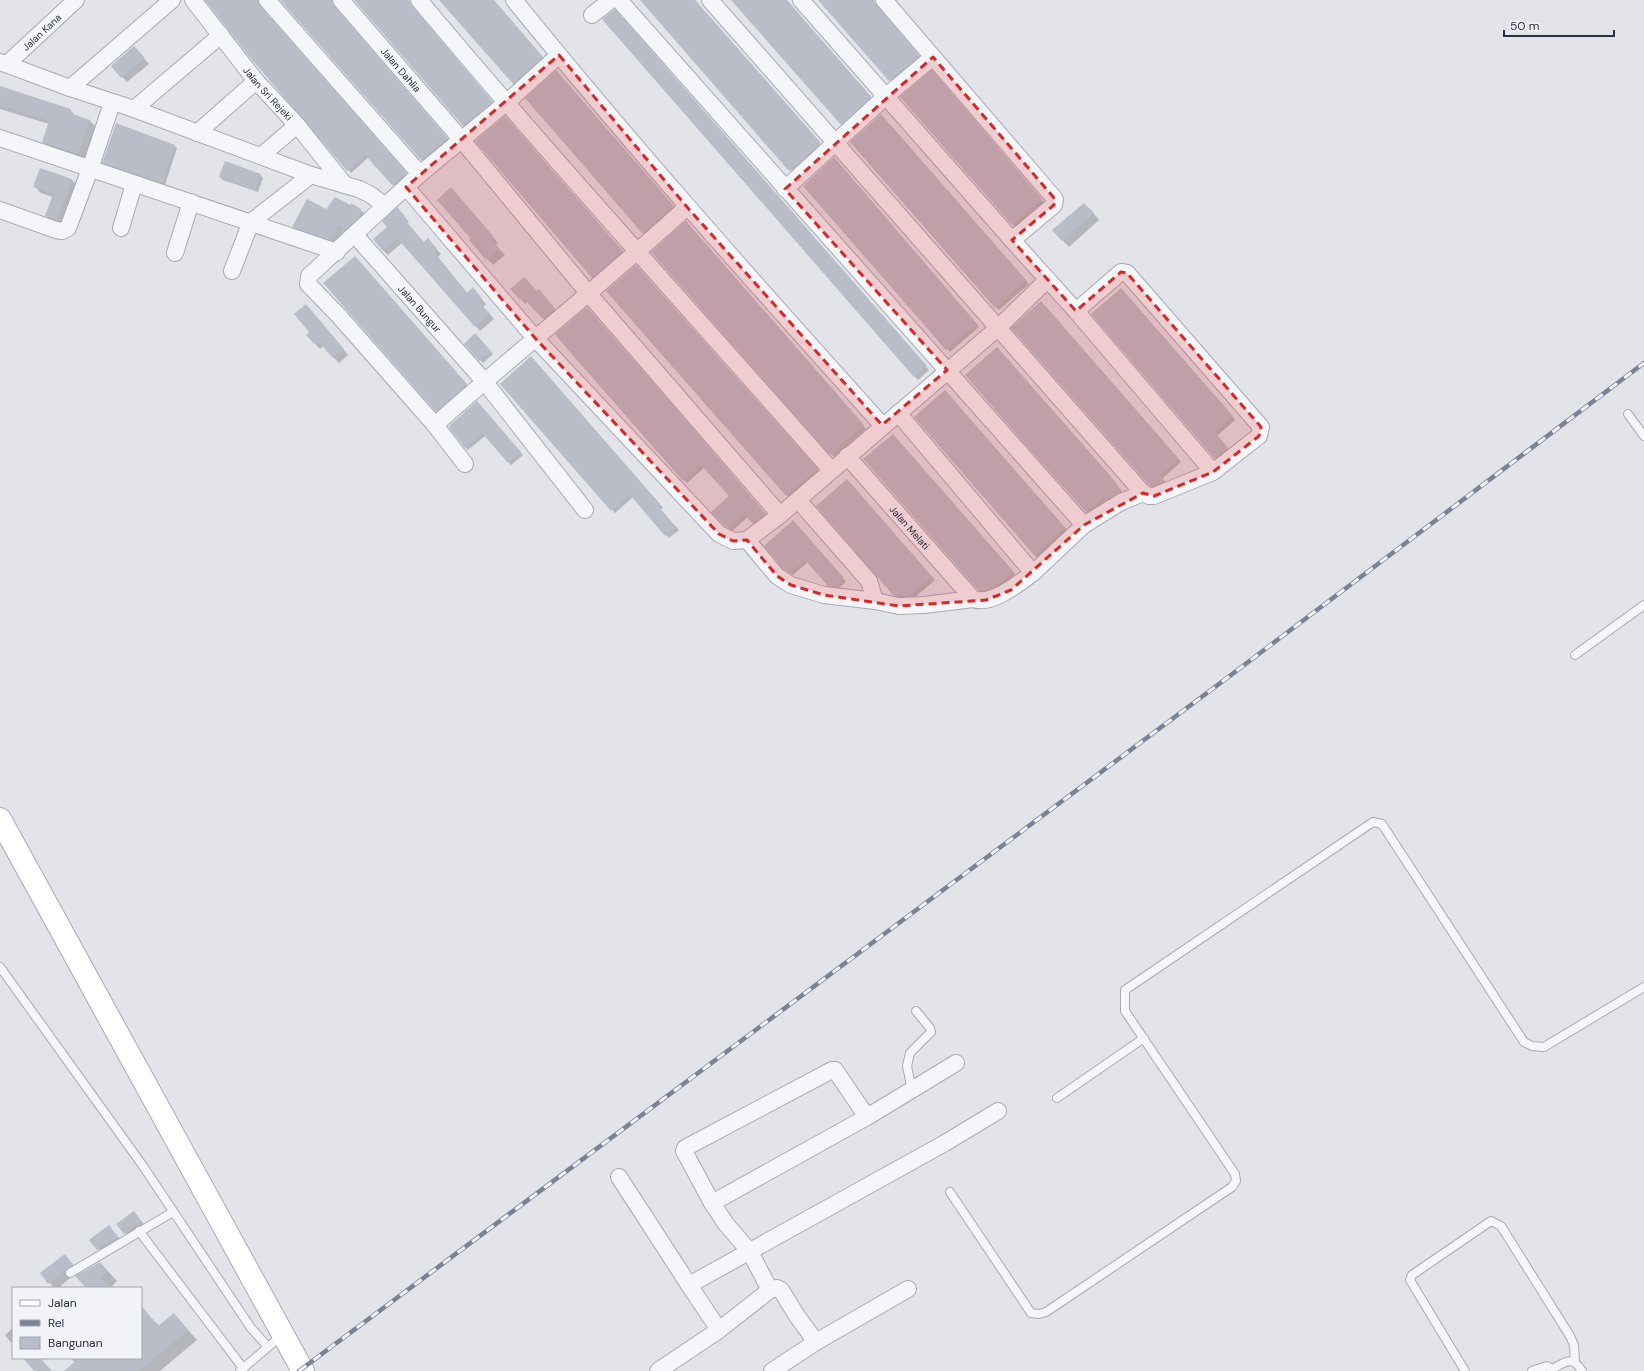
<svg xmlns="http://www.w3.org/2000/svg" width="1644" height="1371" font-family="'DM Sans',sans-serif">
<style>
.shadow{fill:#0003}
.building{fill:#b9bdc8}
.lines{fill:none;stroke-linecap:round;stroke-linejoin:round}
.lane-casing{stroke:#a7aab5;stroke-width:10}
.street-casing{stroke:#a7aab5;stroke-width:18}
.secondary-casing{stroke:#a7aab5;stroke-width:24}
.lane{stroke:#f5f6f9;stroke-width:8}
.street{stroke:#f5f6f9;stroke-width:16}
.secondary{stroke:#fff;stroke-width:22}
.rail-casing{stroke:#7b8294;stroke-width:4.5}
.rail{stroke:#f2f3f8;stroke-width:3;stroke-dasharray:9;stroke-linecap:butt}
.marked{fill:#d62828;fill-opacity:0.2;stroke:#d62828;stroke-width:3;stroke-dasharray:8 5;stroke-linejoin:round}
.labels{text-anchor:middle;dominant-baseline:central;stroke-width:3.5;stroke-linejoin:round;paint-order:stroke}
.street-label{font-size:10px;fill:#2a3043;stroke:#f2f3f8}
</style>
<rect width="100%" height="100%" fill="#e2e4ea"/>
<path class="shadow" d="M 206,0 L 261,0 L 263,10 L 408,176 L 395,187 L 369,157 L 351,173 Z
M 281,0 L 335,0 L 337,10 L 450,141 L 424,163 Z
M 355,0 L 408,0 L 415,10 L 495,105 L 466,129 Z
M 440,0 L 493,0 L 545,60 L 516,86 Z
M 641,0 L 695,0 L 823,147 L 794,173 Z
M 733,0 L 786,0 L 874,100 L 844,127 Z
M 819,0 L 873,0 L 922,59 L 893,83 Z
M 617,14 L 929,370 L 918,380 L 603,20 Z
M 138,52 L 149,64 L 127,82 L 112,66 Z
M 559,75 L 676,209 L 647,236 L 644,233 Z
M 935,75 L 1044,202 L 1015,227 L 1012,224 Z
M 0,87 L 70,110 L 76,116 L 90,121 L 96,127 L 84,160 L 49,148 L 43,142 L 49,124 L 0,109 Z
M 884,118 L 1029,284 L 999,310 L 996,307 Z
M 508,120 L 625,254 L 595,280 L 592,278 Z
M 174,146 L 177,148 L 165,185 L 106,165 L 103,162 Z
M 836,161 L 979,327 L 950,352 L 804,186 Z
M 260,175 L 263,178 L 258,192 L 223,180 L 220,177 Z
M 72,180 L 78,186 L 63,226 L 53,222 L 46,216 L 53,197 L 41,193 L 34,186 Z
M 451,188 L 498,243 L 495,245 L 505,255 L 493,265 L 470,240 L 472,239 Z
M 350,207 L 361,210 L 367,216 L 352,235 L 344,231 L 336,245 L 299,232 L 293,226 L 327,211 Z
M 1091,210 L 1099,220 L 1069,247 L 1054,231 Z
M 402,214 L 409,222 L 407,223 L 424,243 L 432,244 L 441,254 L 438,257 L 467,293 L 478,294 L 486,304 L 483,307 L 494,319 L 480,331 L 403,242 L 388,255 L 383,250 Z
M 688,225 L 866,429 L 834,457 L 831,454 Z
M 358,260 L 469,388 L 439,414 L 437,411 Z
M 639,269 L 820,473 L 790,499 L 608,291 Z
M 529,283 L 537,292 L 541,293 L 558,314 L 548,323 L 528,301 L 525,304 L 521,299 Z
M 1124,293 L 1235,420 L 1217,436 L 1230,451 L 1218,461 Z
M 306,305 L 348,355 L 339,363 L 323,346 L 320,349 L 307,335 L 311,332 Z
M 1044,305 L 1181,462 L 1162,479 L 1167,484 L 1153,488 L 1150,485 Z
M 590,312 L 768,517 L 756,526 L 748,517 L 732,531 L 729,529 L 713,512 L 730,496 L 705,467 L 687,483 L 556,334 Z
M 475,335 L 493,354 L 483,363 L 465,344 Z
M 999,352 L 1124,494 L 1110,502 L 1107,499 L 1089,515 L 966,375 Z
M 501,384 L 655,498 L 663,508 L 660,509 L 679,530 L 669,538 L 633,497 L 615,513 Z
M 948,394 L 1068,531 L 1037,558 L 915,417 Z
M 480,405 L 523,455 L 511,465 L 485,436 L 468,450 L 465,447 Z
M 895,438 L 1015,574 L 999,589 L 982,593 L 979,590 Z
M 850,483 L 935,580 L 913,599 L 897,598 L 894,594 Z
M 796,524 L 846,582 L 838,589 L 832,588 L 808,562 L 793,575 L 788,572 Z
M 134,1212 L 147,1228 L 131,1240 L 118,1224 Z
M 115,1233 L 123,1243 L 105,1256 L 91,1240 Z
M 65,1256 L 79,1271 L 58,1288 L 54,1288 L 42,1274 Z
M 100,1263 L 117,1281 L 110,1288 L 87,1288 Z
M 142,1308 L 159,1326 L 174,1314 L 197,1340 L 160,1371 L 65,1371 L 75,1363 L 71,1358 L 141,1358 Z
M 13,1328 L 13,1345 L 5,1335 Z"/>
<path class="building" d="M 205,0 L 258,0 L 260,6 L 406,172 L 392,185 L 365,155 L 347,171 L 252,60 Z
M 280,0 L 332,0 L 334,6 L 447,138 L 421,160 Z
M 354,0 L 409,0 L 412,6 L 493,102 L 463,126 Z
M 439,0 L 494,0 L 543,57 L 513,84 Z
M 640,0 L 695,0 L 821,143 L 790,171 L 788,170 Z
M 731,0 L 787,0 L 871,97 L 841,125 Z
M 818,0 L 874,0 L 877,6 L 920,56 L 889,81 Z
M 615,9 L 927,366 L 914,377 L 602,19 Z
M 134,46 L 145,58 L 121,78 L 111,66 Z
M 556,70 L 674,206 L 643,234 L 525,98 Z
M 932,70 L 1042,199 L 1012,225 L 900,97 Z
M 0,86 L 71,109 L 70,113 L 90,120 L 78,154 L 42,142 L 49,121 L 0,105 Z
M 881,114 L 1026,280 L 995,308 L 850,142 Z
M 505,116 L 623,251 L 592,278 L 475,141 Z
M 116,123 L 175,145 L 162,183 L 102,163 Z
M 834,157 L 977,324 L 946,350 L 803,186 Z
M 225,161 L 261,174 L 255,190 L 219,177 Z
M 40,168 L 72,179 L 57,220 L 45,216 L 53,194 L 33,187 Z
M 451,187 L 493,236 L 490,238 L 500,249 L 486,260 L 469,240 L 471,239 L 437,200 Z
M 335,197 L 350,205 L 351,203 L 361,209 L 359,217 L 345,230 L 338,225 L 330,240 L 292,227 L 307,199 L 326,209 Z
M 1084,203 L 1094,213 L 1062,241 L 1052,230 Z
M 397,207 L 405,216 L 403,218 L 424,242 L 428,238 L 437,249 L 434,252 L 467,293 L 473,287 L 482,299 L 479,302 L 490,314 L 475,327 L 397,238 L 383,251 L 373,239 L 387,227 L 382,221 Z
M 686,221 L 864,425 L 830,455 L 651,252 Z
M 355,256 L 467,384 L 436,412 L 323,283 Z
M 636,265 L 818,469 L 786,496 L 606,291 Z
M 524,277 L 537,291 L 539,289 L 555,309 L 543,319 L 523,298 L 520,300 L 510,289 Z
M 1121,288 L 1233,416 L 1215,432 L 1228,448 L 1215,459 L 1091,314 Z
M 1041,301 L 1179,459 L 1160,475 L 1165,481 L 1152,486 L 1149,485 L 1011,328 Z
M 306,304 L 344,349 L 333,358 L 318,341 L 314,344 L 306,335 L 309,332 L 294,314 Z
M 587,307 L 658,388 L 766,514 L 753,524 L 745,515 L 729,528 L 725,526 L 711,512 L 729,496 L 710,475 L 701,465 L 683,481 L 562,343 L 555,334 Z
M 475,333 L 491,351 L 479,361 L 464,344 Z
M 997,347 L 1108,473 L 1122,491 L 1107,500 L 1104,497 L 1086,512 L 1031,451 L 965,375 Z
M 531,356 L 660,504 L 658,506 L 676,527 L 665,536 L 630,495 L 611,511 L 500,384 Z
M 945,390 L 1065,528 L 1034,555 L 914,417 Z
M 477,401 L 521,452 L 508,463 L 482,433 L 465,448 L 450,429 L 449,426 Z
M 893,434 L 1013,571 L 996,586 L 986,590 L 978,590 L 863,459 Z
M 847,479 L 932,577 L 910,596 L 893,595 L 816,506 Z
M 793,520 L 844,578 L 835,587 L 828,586 L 805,560 L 790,573 L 783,569 L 764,546 Z
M 134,1211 L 141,1221 L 124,1234 L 116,1224 Z
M 109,1225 L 118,1237 L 97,1250 L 89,1240 Z
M 65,1254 L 73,1265 L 48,1284 L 40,1273 Z
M 100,1262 L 108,1271 L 100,1277 L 110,1288 L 86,1288 L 75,1276 Z
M 141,1305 L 158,1326 L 174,1313 L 188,1330 L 139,1371 L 64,1371 L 79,1358 L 141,1358 Z
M 23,1358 L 40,1358 L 52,1371 L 34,1371 Z"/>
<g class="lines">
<defs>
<path id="lane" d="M 1628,414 L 1644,436
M 1575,655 L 1644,605
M 0,967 L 143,1166 L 251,1328 L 268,1347 L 282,1335
M 912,1091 L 907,1066 L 910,1053 L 931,1032 L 930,1028 L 916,1011
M 1057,1098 L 1144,1038
M 950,1192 L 1031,1313 L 1039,1314 L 1046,1312 L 1232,1187 L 1236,1181 L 1235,1174 L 1125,1011 L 1125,990 L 1373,822 L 1382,824 L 1524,1042 L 1532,1046 L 1544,1047 L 1644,987
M 139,1231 L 243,1368
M 70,1273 L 173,1212
M 240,1371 L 268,1347
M 1465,1371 L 1410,1280 L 1412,1275 L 1491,1221 L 1501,1226 L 1570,1336 L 1574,1345 L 1575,1362
M 1532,1371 L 1547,1366 L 1552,1369
M 1552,1371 L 1552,1369 C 1566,1362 1572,1355 1582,1371"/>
<g id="street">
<path id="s1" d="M 193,0 L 256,81 L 297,125 L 345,185"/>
<path d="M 267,0 L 420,174"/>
<path id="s2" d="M 341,0 L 461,139 L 588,293 L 780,515"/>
<path d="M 419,0 C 553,160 694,314 831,470"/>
<path d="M 514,0 C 632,146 757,286 882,425"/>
<path d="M 619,0 L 1084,525"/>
<path d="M 710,0 L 1143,493"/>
<path d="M 801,0 L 1012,240 L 1076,311 L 1213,472"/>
<path d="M 884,0 L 1055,199 L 1054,205 L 1012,240"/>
<path d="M 592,15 L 611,0"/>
<path d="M 0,62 L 70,88 L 134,109 L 311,175 L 359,189 L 371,195 L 385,206 L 420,174 L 506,103 L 559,55"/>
<path id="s3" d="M 7,64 L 76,0"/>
<path d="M 70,88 L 172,0"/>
<path d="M 134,109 L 221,35"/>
<path d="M 197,133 L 256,81"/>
<path d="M 0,138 L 337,252"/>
<path d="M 261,156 L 297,125"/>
<path d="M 406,187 L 535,338 L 719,534 L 733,541 L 747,540 L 780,515 L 999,327 L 1047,280"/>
<path d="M 785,189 L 885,97 L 933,57"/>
<path d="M 385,206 L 309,276 L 308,284 L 339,316 L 435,425 C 518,351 605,282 687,207"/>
<path d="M 0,210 L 56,230 L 62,231 L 68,228 L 90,169 L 112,103"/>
<path d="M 121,228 L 134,184"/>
<path id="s4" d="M 355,235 L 484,381 L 585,510"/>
<path d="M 175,253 L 191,202"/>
<path d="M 232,271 L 251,222 L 311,175"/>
<path d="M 898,413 L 1033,573 L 1084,525 L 1121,502 L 1143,493 L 1149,496 L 1154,496 L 1213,472 L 1259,436 L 1261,427 L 1127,273 L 1121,272 L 1076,311"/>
<path d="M 435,425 L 465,464"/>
<path id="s5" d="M 847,456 L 973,599"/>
<path d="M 798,500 L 869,581 L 875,601"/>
<path d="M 747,540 L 777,576 L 791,585 L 824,595 L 875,601 L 899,606 L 924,605 L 973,599 C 992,606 1019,583 1033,573"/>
<path d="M 619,1177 L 689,1285"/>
<path d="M 712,1203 L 867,1117 L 956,1063"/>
<path d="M 719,1330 L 689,1285 L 945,1143 L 998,1111"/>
<path d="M 816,1342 L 797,1316 L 781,1290 L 777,1288 L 770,1290 L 750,1252 L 726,1224 L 712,1203 L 684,1151 L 685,1148 L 832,1070 L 835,1070 L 867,1117"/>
<path d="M 658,1371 L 719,1330 L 770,1290"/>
<path d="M 772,1371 L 816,1342 L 908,1289"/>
</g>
<path id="secondary" d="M 0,819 L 303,1371"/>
</defs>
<use href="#lane" class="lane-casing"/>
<use href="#street" class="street-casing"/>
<use href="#secondary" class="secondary-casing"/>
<use href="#lane" class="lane"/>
<use href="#street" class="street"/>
<use href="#secondary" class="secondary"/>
<defs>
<path id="rail" d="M 299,1371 L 1231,675 L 1644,363"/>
</defs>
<use href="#rail" class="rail-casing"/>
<use href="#rail" class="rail"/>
</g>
<path class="marked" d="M 559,55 L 687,207 L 882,425 L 947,370 L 785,189 L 933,57 L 1055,199 L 1054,205 L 1012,240 L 1076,311 L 1121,272 L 1127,273 L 1261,427 L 1259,436 L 1213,472 L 1154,496 L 1143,493 L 1084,525 L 1011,590 L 986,600 L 899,606 L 824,595 L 791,585 L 777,576 L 747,540 L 733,541 L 719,534 L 535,338 L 406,187 Z"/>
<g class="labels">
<g class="street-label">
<text stroke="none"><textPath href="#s3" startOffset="47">Jalan Kana</textPath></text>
<text stroke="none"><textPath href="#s2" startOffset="92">Jalan Dahlia</textPath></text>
<text stroke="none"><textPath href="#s1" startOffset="120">Jalan Sri Rejeki</textPath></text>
<text stroke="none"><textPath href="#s4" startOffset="98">Jalan Bungur</textPath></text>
<text stroke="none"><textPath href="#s5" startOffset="95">Jalan Melati</textPath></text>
</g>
</g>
<rect x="12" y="1287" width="130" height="72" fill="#f2f3f8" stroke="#a2a5b0"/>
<rect x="20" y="1300" width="20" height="6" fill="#ffffff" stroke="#a2a5b0"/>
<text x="48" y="1307" font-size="12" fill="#2a3043">Jalan</text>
<rect x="20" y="1320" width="20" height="6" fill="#7b8294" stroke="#a2a5b0"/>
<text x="48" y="1327" font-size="12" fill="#2a3043">Rel</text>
<rect x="20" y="1337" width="20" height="12" fill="#b9bdc8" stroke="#a2a5b0"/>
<text x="48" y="1347" font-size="12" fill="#2a3043">Bangunan</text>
<path d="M1504 30v6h110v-6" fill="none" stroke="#2a3043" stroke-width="2"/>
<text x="1510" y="30" font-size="12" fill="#2a3043" stroke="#f2f3f8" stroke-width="3" paint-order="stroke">50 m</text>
</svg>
